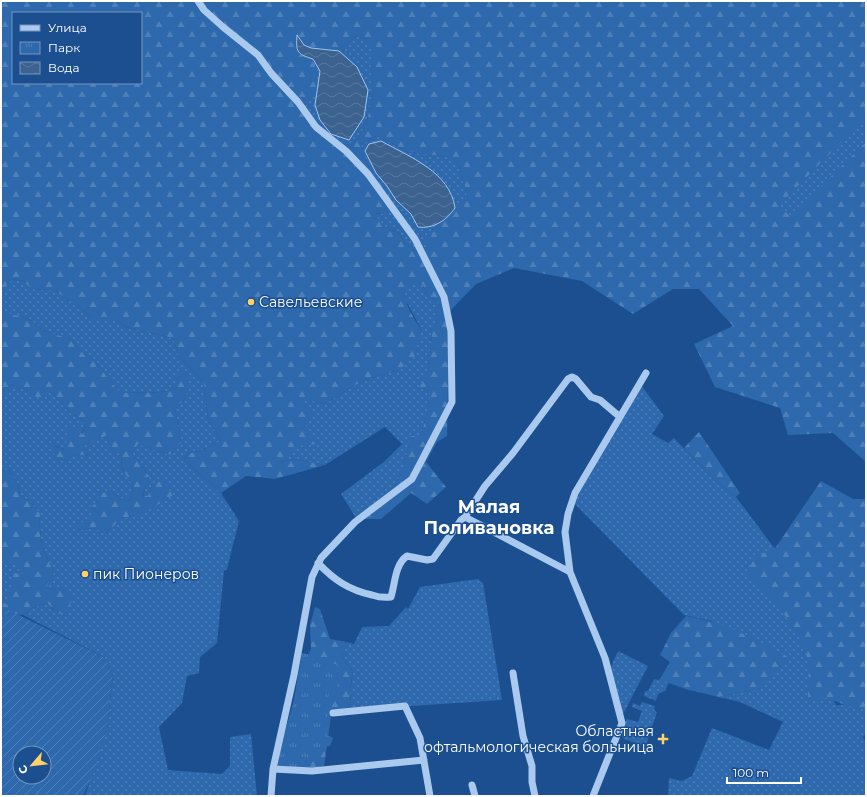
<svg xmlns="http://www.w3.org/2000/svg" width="867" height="797" font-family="Montserrat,sans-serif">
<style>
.grass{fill:url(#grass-dots)}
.forest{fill:url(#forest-firs);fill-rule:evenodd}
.park{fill:url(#park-tufts)}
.garden{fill:url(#garden-furrows);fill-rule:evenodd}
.water{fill:url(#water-waves);stroke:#9cc4f0}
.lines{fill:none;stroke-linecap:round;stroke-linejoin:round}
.minor{stroke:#a9c9ee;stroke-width:7}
.poi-dot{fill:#ffd166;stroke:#1b4f8f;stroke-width:1.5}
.labels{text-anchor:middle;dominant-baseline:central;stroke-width:3;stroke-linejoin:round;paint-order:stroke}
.poi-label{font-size:14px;fill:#fff;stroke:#1b4f8f;text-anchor:start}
.district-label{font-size:18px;font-weight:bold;fill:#fff;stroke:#1b4f8f}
</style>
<defs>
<pattern id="grass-dots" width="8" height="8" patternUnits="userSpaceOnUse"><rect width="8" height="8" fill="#2e69ad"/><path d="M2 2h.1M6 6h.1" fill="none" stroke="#4d80b9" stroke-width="1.8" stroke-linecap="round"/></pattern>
<pattern id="forest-firs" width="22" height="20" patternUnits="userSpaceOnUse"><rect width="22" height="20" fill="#2e69ad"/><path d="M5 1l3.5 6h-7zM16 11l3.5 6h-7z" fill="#4d80b9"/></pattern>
<pattern id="park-tufts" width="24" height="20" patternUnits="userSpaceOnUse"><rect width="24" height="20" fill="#2e69ad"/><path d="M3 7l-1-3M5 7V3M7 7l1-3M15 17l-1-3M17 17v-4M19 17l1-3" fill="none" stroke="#4d80b9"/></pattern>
<pattern id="garden-furrows" width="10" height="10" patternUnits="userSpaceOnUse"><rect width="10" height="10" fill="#2e69ad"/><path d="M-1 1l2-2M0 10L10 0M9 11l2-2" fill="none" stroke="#4d80b9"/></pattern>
<pattern id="water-waves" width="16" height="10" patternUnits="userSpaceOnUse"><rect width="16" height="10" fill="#3c6290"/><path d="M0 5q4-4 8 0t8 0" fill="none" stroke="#597aa1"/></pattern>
</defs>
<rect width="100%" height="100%" fill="#1b4f8f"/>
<path class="grass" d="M 297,31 L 342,57 L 346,44 L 359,34 L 375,50 L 371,64 L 374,89 L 366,125 L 351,149 L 318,125 L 303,106 L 296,49 Z
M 866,83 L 866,194 L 822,242 L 764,200 Z
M 379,136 L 408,152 L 450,157 L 459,166 L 468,199 L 453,214 L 422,255 L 404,243 L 400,234 L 381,225 L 374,213 L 383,214 L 361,144 Z
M 12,279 L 24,281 L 31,289 L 54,290 L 95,319 L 116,319 L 125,327 L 173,338 L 179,356 L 204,383 L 208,419 L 221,441 L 202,450 L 187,454 L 184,460 L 221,493 L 239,521 L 227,569 L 224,571 L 217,643 L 200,657 L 199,673 L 187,676 L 182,703 L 159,727 L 168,770 L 222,774 L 230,766 L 230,737 L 251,734 L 257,796 L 85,796 L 107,729 L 113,675 L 104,657 L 23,615 L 32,608 L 47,603 L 53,609 L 67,590 L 46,588 L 54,572 C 42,549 39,539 40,513 L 30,502 L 20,495 L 18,485 L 9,469 L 1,472 L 1,398 L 8,393 L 12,384 L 41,398 L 51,392 L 69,412 L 86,422 L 81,436 L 65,450 L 54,445 L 65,460 L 75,454 L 88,456 L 82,445 L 94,442 L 107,435 L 113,455 L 122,451 L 121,467 L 132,484 L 134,491 L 127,502 L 112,492 L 92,521 L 77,530 L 95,528 L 106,533 L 121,519 L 146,512 L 149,495 L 142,498 L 149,476 L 132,453 L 138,444 L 170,455 L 181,443 L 175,408 L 186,398 L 174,389 C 164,394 134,392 120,393 L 91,357 L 80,351 L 71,339 L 44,331 L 29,319 L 1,312 L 1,292 Z
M 415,281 L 423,285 L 428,296 L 439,302 L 437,313 L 438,322 L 432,330 L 429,368 L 420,388 L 430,391 L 430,400 L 421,436 L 411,437 L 402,473 L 379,508 L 356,518 L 341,494 L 385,461 L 402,444 L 385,427 L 325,465 L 294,459 L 280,462 L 297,399 L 324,404 L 364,380 L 399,370 L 422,331 L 405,299 L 404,288 Z
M 641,385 L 664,416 L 652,434 L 668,443 L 674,438 L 713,479 L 736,497 L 778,553 L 774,597 L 796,630 L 836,705 L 863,704 L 866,701 L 866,733 L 863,737 L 866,743 L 866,796 L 668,796 L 669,778 L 682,781 L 692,776 L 712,728 L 769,750 L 783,722 L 740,702 L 719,697 L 761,688 L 711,621 L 684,615 L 573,502 Z
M 1,486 L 33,578 L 1,621 Z
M 478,579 L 483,583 L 502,700 L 351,710 L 350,691 L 353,671 L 342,657 L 347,642 L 354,644 L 362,627 L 389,626 L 406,607 L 408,609 L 420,587 Z
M 618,651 L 648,666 L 622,716 L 610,669 Z
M 661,677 L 663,681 L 669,682 L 665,691 L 658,694 L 656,701 L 644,696 L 645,691 L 648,691 L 654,679 L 659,680 Z
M 642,702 L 655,706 L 654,710 L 657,712 L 647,742 L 641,745 L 624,739 L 620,734 L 627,719 L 638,722 L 642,711 L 632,707 L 633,703 L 640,706 Z"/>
<path class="forest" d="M 1,1 L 866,1 L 866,117 L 778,206 L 791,216 L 866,142 L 866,462 L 833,433 L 788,435 L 780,408 L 715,387 L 694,344 L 733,326 L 699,289 L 673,289 L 633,314 L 582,281 L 514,268 L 476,284 L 446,315 L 449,332 L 447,436 L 437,442 L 426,462 L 446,487 L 427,504 L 411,493 L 381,519 L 364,519 L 379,508 L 402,473 L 411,436 L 421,436 L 430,400 L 430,391 L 419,388 L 429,368 L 432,330 L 438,322 L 437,313 L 439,302 L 428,296 L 423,285 L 415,281 L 404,289 C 405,305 413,317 422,331 L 414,357 L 399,370 L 364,380 L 324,404 L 298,400 L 311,409 L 314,415 L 311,420 L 304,421 L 310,437 L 317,444 L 300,446 L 281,462 L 294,459 L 325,465 L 275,479 L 246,476 L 221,493 L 184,460 L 187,454 L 202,450 L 221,441 L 208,419 L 204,383 L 179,356 L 173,338 L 125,327 L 116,319 L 95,319 L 54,290 L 31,289 L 24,281 L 12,279 L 1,292 ZM 13,13 L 141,13 L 141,83 L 13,83 ZM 297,32 L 304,45 L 342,57 L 346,44 L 359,34 L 374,50 L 371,64 L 374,89 L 366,125 L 351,149 L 318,125 L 303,106 L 316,92 L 315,64 L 296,49 ZM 379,136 L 408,152 L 449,157 L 459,166 L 468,199 L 427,236 L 422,255 L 404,243 L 400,234 L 381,225 L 375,213 L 383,214 L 390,208 L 389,190 L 369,168 L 361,144 Z
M 1,311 L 29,319 L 44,331 L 71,339 L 80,351 L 91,357 L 120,393 C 133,392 164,394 174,389 L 180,366 L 188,374 L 186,398 L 175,408 L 181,443 L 170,455 L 138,444 L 132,453 L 149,476 L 142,497 L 149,495 L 153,483 L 163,481 L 173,495 L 146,512 L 121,519 L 106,533 L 94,528 L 76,530 L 79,522 L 92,521 L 91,509 L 101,493 L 112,492 L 127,502 L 134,491 L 132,484 L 121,467 L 122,451 L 113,456 L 107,435 L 94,442 L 83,445 L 89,456 L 75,454 L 65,460 L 55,460 L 53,445 L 65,450 L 68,429 L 77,428 L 82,435 L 86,422 L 69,412 L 51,392 L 41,399 L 12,384 L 8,394 L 1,398 L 1,388 L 3,385 L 1,385 Z
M 699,432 L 740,493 L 736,497 L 713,479 L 684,448 Z
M 9,469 L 18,485 L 20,495 L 30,502 L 40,513 C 39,540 42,549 54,572 L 46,588 L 68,590 L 73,599 L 66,611 L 59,614 L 47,603 L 32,608 L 23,615 L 1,613 L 1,595 L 5,604 L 9,604 L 7,590 L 12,585 L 12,573 L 27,574 L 20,565 L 1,560 L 1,472 Z
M 821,481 L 853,499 L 865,499 L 866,496 L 866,709 L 845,705 L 827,698 L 808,700 L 809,661 L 796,632 L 774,599 L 749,576 L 752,559 L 776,547 Z
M 315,607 L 320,609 L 330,639 L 347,642 L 342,657 L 353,671 L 350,691 L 351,710 L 332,710 L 324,766 L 309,769 L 278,766 L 281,745 L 306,660 L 311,649 L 310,625 Z
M 686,616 C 726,623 753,638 788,657 L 761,688 L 719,697 L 689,690 L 663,681 L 661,677 L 670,662 L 660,655 L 671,633 Z"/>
<path class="park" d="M 302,653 L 323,658 L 337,665 L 341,694 L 329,693 L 325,734 L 333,738 L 330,746 L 318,747 L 309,769 L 280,767 L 278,766 L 281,745 L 293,705 Z"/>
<path class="garden" d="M 9,610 L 104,657 L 113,675 L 107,729 L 93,775 L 83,796 L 1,796 L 1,621 ZM 20,753 L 44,753 L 44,777 L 20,777 Z"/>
<path class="water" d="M 297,35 L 304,45 L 311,48 L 339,51 L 357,67 L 368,90 L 364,117 L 349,140 L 331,134 L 320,120 L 315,105 L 320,71 L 313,59 C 296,54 296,51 297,35 Z
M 381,141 C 410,157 450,172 455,208 C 446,221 433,229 418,227 L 411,214 L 396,200 L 387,186 L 376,173 L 365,151 L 369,144 Z"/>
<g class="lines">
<path class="minor" d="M 198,1 L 204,10 L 223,27 L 258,55 L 271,73 L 298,102 L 316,127 L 346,151 L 368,174 L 415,239 L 444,297 L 451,331 L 452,402 L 412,479 L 355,522 L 321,558 L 312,577 L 294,675 L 273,769 L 271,796
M 465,517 L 570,572
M 318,563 C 334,580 349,590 372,595 C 378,597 384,598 391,597 C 395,584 395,564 407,556 L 427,560 L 433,559 L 461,520 L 465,517 L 485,486 L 513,453 L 568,379 L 572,377 L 576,379 L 591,397 L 600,400 L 620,417
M 513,673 L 523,736 L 532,766 L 532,782 L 535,796
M 333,713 L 405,706 L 420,738 L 430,796
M 273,769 L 312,771 L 424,760
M 472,785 L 475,796
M 593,796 L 622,723 L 605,658 L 570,572 L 565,532 L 568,514 L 575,493 L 646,373"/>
</g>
<g class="poi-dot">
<circle cx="251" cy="302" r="4"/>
<circle cx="85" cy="574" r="4"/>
<path d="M661 733h4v4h4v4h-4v4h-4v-4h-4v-4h4z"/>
</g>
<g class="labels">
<g class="poi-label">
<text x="259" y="302">Савельевские</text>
<text x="93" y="574">пик Пионеров</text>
<text x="654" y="731" text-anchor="end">Областная<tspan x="654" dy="16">офтальмологическая больница</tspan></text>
</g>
<g class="district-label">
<text x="489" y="507">Малая<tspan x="489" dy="21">Поливановка</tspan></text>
</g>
</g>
<rect width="867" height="797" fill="none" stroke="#ffffff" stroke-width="4"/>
<rect x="12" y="12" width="130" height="72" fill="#1b4f8f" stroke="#7695bc"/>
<rect x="20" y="25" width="20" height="6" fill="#a9c9ee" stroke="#7695bc"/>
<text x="48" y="32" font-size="12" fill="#ffffff">Улица</text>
<rect x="20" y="42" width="20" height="12" fill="url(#park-tufts)" stroke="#7695bc"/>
<text x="48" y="52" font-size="12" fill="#ffffff">Парк</text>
<rect x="20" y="62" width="20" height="12" fill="url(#water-waves)" stroke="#7695bc"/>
<text x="48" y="72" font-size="12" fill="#ffffff">Вода</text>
<g transform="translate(32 765) rotate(242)"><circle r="19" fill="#1b4f8f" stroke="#7695bc"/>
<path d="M0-3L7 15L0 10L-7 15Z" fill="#ffd166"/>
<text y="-6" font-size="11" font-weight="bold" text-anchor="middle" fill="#ffffff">С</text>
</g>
<path d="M727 777v6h74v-6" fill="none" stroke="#ffffff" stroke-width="2"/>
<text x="733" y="777" font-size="12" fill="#ffffff" stroke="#1b4f8f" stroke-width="3" paint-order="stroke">100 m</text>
</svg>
